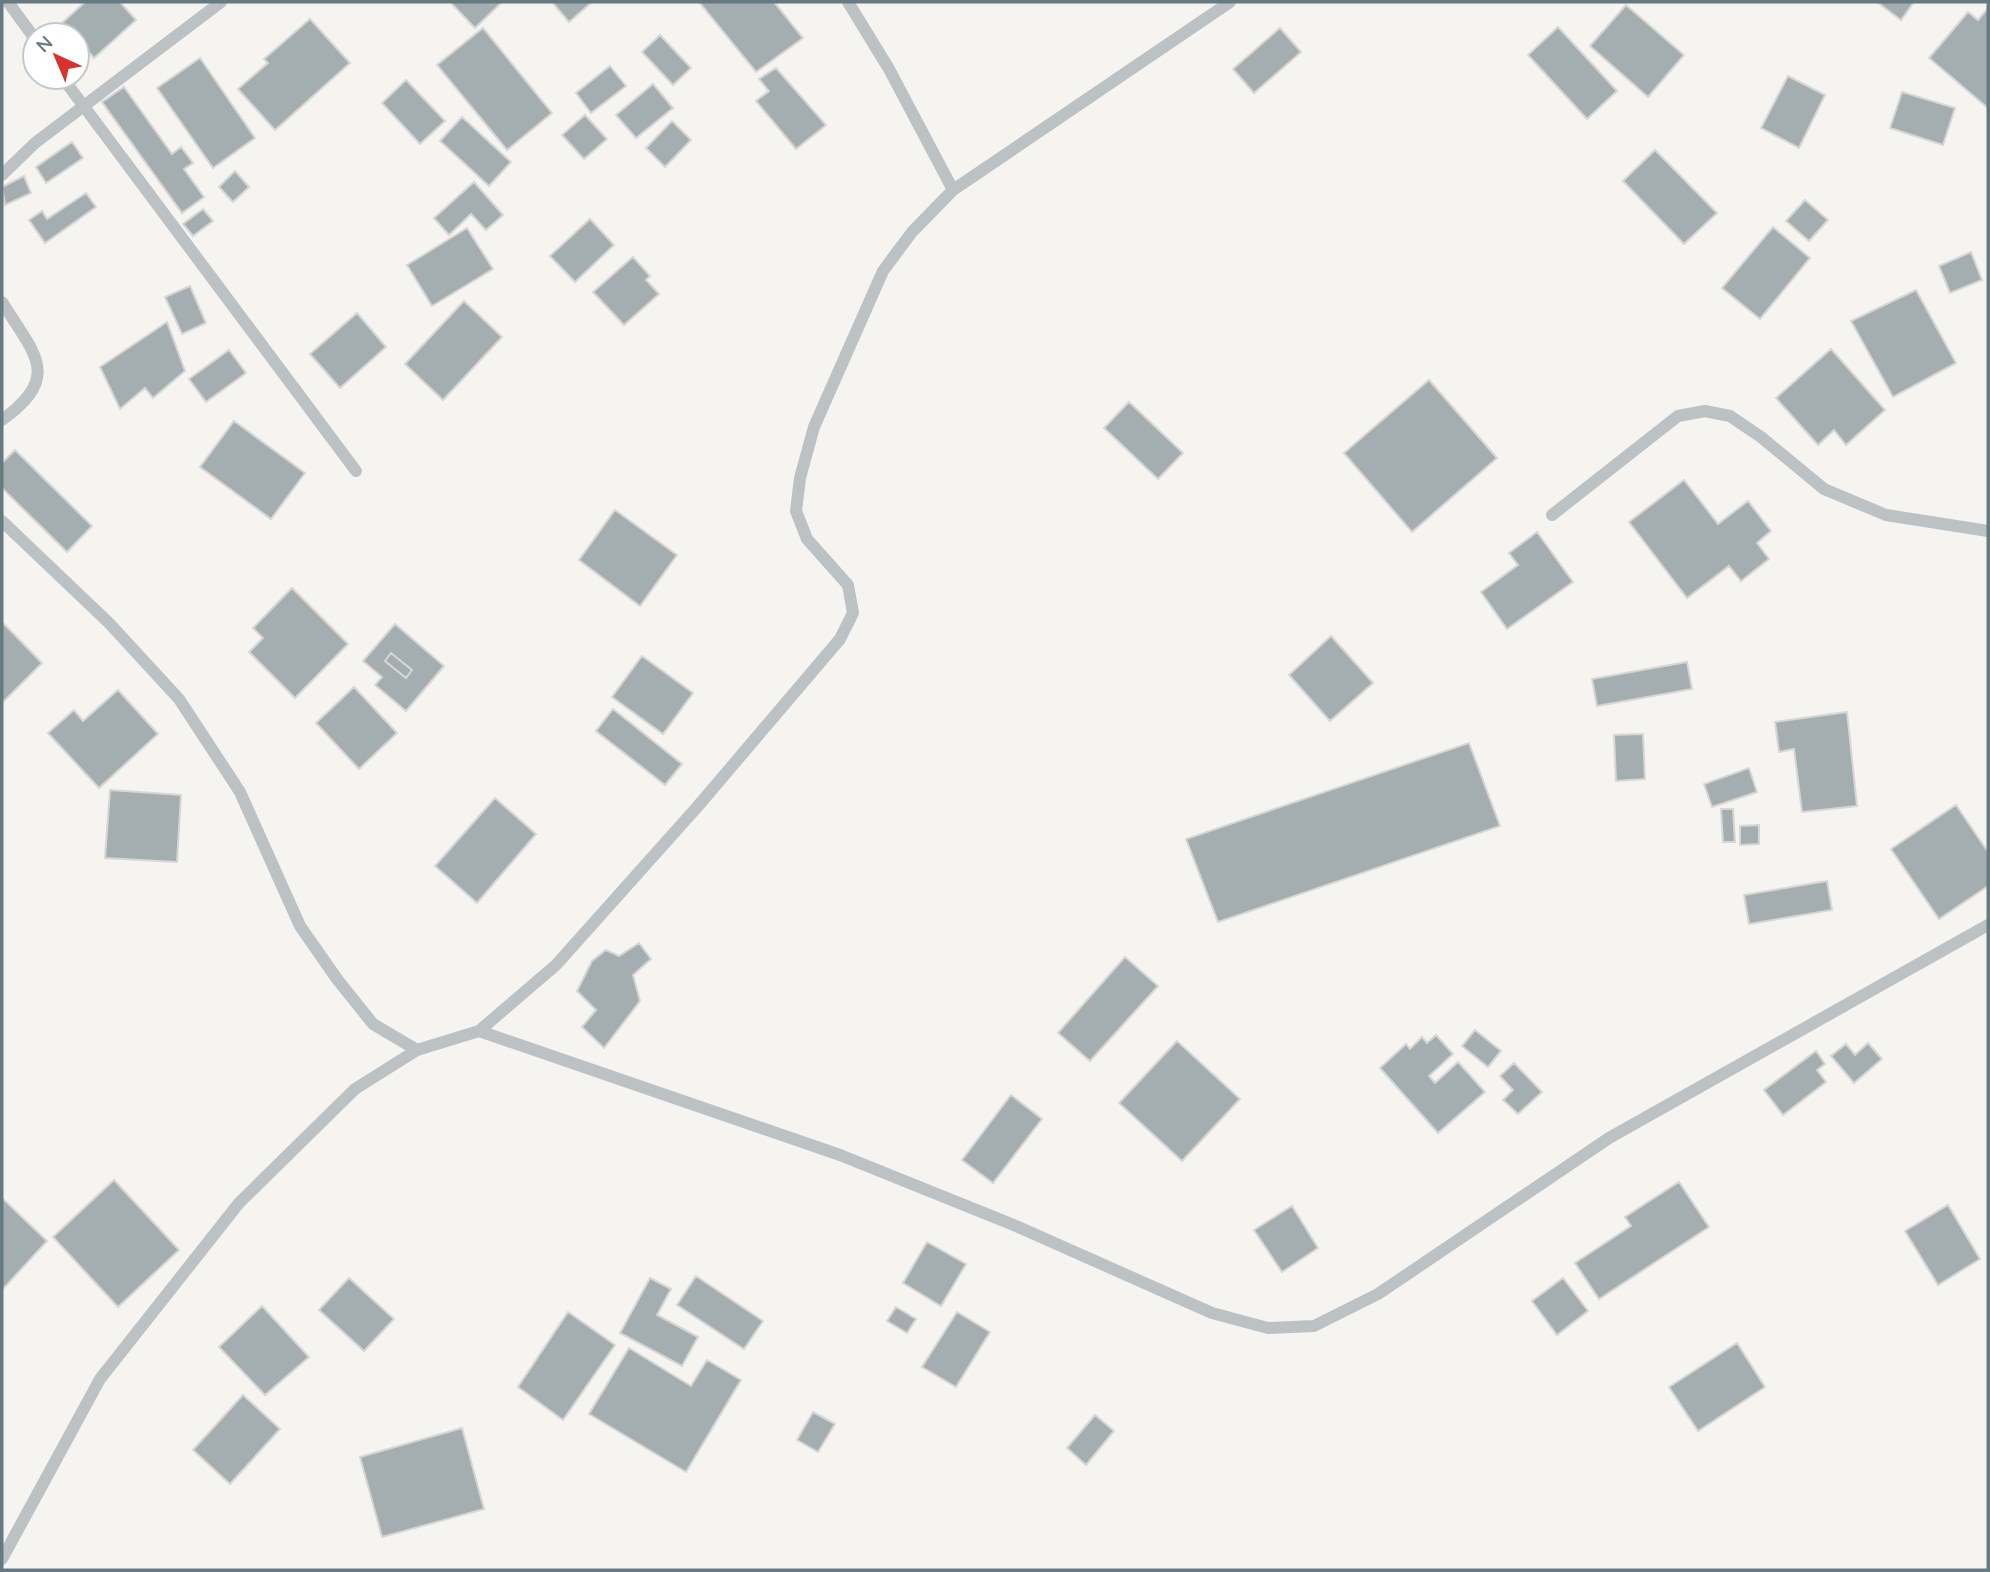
<svg xmlns="http://www.w3.org/2000/svg" width="1990" height="1572" font-family="Quicksand,sans-serif">
<style>
.building{fill:#a4aeb1;stroke:#d6d6d4;stroke-width:2}
.lines{fill:none;stroke-linecap:round;stroke-linejoin:round}
.minor{stroke:#bcc1c3;stroke-width:12}
</style>
<rect width="100%" height="100%" fill="#f5f4f1"/>
<path class="building" d="M 85,2 L 120,2 L 136,20 L 94,58 L 77,39 L 77,35 L 62,23 Z
M 450,2 L 502,2 L 475,28 Z
M 552,2 L 592,2 L 569,22 Z
M 699,2 L 774,2 L 803,38 L 756,72 Z
M 1877,2 L 1914,2 L 1901,20 Z
M 1626,5 L 1684,55 L 1648,97 L 1590,46 Z
M 1988,8 L 1988,108 L 1929,58 L 1968,12 L 1978,20 Z
M 310,19 L 350,63 L 275,130 L 238,89 L 268,63 L 264,59 Z
M 1558,27 L 1617,91 L 1587,119 L 1528,55 Z
M 483,28 L 552,113 L 507,150 L 437,65 Z
M 1280,28 L 1301,52 L 1254,93 L 1233,69 Z
M 660,35 L 691,68 L 673,85 L 642,52 Z
M 200,58 L 255,138 L 213,168 L 157,88 Z
M 610,66 L 626,86 L 591,113 L 576,93 Z
M 776,68 L 826,125 L 796,149 L 756,101 L 769,91 L 759,79 Z
M 1788,76 L 1825,95 L 1799,148 L 1761,128 Z
M 406,80 L 445,121 L 420,144 L 382,103 Z
M 653,84 L 673,108 L 636,138 L 616,115 Z
M 124,87 L 172,154 L 181,147 L 193,163 L 184,169 L 204,197 L 182,213 L 102,102 Z
M 1902,92 L 1955,108 L 1943,145 L 1890,128 Z
M 585,115 L 607,139 L 584,159 L 562,135 Z
M 462,117 L 511,162 L 489,186 L 440,141 Z
M 672,121 L 691,140 L 665,167 L 646,148 Z
M 72,142 L 83,158 L 46,183 L 36,167 Z
M 1655,150 L 1717,213 L 1684,244 L 1623,181 Z
M 235,171 L 249,187 L 233,202 L 219,187 Z
M 24,176 L 31,193 L 5,205 L 2,187 Z
M 474,182 L 503,215 L 486,230 L 471,214 L 449,235 L 434,218 Z
M 86,193 L 96,207 L 45,243 L 29,220 L 42,211 L 47,219 Z
M 1805,200 L 1828,220 L 1809,241 L 1786,221 Z
M 203,209 L 213,221 L 193,236 L 183,224 Z
M 590,219 L 614,245 L 575,282 L 550,256 Z
M 1773,227 L 1810,258 L 1760,319 L 1722,288 Z
M 467,228 L 493,269 L 432,306 L 407,265 Z
M 1971,252 L 1982,280 L 1950,293 L 1939,266 Z
M 633,257 L 650,276 L 646,280 L 659,294 L 624,325 L 593,292 Z
M 190,286 L 206,323 L 182,334 L 165,297 Z
M 1916,290 L 1956,363 L 1893,397 L 1851,321 Z
M 464,301 L 502,337 L 443,400 L 405,364 Z
M 357,313 L 386,347 L 340,388 L 310,354 Z
M 167,322 L 185,371 L 153,398 L 145,388 L 120,409 L 100,367 Z
M 1831,349 L 1885,410 L 1846,445 L 1834,430 L 1818,445 L 1776,398 Z
M 229,350 L 246,373 L 206,402 L 189,379 Z
M 1429,380 L 1497,458 L 1412,532 L 1344,453 Z
M 1129,402 L 1183,453 L 1158,479 L 1104,428 Z
M 234,421 L 305,473 L 271,519 L 200,467 Z
M 15,450 L 92,526 L 67,552 L 2,488 L 2,463 Z
M 1684,480 L 1718,524 L 1748,501 L 1771,531 L 1757,543 L 1769,559 L 1741,581 L 1729,566 L 1687,598 L 1629,522 Z
M 615,510 L 677,555 L 640,606 L 579,560 Z
M 1537,532 L 1573,582 L 1507,629 L 1481,592 L 1518,565 L 1509,553 Z
M 292,588 L 348,644 L 295,698 L 249,652 L 263,638 L 253,628 Z
M 2,622 L 42,663 L 4,701 L 2,699 Z
M 395,624 L 444,666 L 406,711 L 375,685 L 382,677 L 363,661 Z
M 1331,636 L 1373,683 L 1330,721 L 1289,675 Z
M 391,653 L 412,670 L 406,678 L 385,661 Z
M 642,656 L 693,693 L 663,734 L 612,697 Z
M 1687,662 L 1692,689 L 1597,706 L 1592,679 Z
M 354,687 L 397,733 L 359,769 L 316,723 Z
M 118,690 L 158,734 L 99,788 L 48,733 L 74,710 L 83,721 Z
M 613,709 L 682,764 L 665,785 L 596,731 Z
M 1847,712 L 1857,806 L 1802,812 L 1794,749 L 1779,752 L 1775,722 Z
M 1643,734 L 1645,779 L 1616,781 L 1614,735 Z
M 1469,743 L 1500,826 L 1218,922 L 1186,839 Z
M 1749,768 L 1757,792 L 1712,807 L 1704,784 Z
M 110,790 L 181,795 L 177,862 L 105,858 Z
M 495,798 L 536,834 L 477,903 L 435,866 Z
M 1956,805 L 1988,852 L 1988,886 L 1939,919 L 1891,849 Z
M 1721,809 L 1733,809 L 1735,842 L 1723,842 Z
M 1759,825 L 1759,844 L 1740,845 L 1740,826 Z
M 1827,881 L 1832,910 L 1749,924 L 1744,895 Z
M 639,943 L 651,959 L 633,975 L 640,1001 L 604,1048 L 582,1027 L 596,1010 L 577,991 L 592,961 L 606,950 L 619,956 Z
M 1125,957 L 1158,986 L 1090,1061 L 1058,1033 Z
M 1475,1030 L 1501,1051 L 1488,1067 L 1462,1046 Z
M 1436,1035 L 1453,1054 L 1429,1076 L 1435,1083 L 1458,1062 L 1485,1092 L 1438,1133 L 1380,1068 L 1406,1044 L 1410,1049 L 1422,1037 L 1427,1043 Z
M 1177,1041 L 1240,1099 L 1182,1161 L 1119,1103 Z
M 1868,1043 L 1882,1059 L 1854,1083 L 1831,1056 L 1846,1044 L 1855,1055 Z
M 1816,1051 L 1825,1064 L 1817,1070 L 1826,1082 L 1783,1115 L 1764,1090 Z
M 1514,1063 L 1542,1092 L 1518,1114 L 1503,1100 L 1513,1090 L 1500,1076 Z
M 1011,1095 L 1042,1119 L 993,1183 L 962,1160 Z
M 114,1180 L 179,1250 L 118,1307 L 53,1237 Z
M 1679,1182 L 1709,1227 L 1599,1299 L 1575,1263 L 1631,1226 L 1625,1217 Z
M 2,1198 L 47,1241 L 2,1290 Z
M 1948,1205 L 1980,1259 L 1938,1285 L 1905,1231 Z
M 1292,1206 L 1318,1248 L 1282,1272 L 1254,1230 Z
M 927,1242 L 966,1264 L 941,1306 L 903,1283 Z
M 696,1276 L 763,1321 L 744,1349 L 677,1305 Z
M 349,1278 L 394,1319 L 364,1351 L 319,1310 Z
M 650,1278 L 671,1289 L 657,1315 L 698,1337 L 682,1366 L 620,1333 Z
M 1563,1278 L 1588,1311 L 1557,1335 L 1532,1301 Z
M 262,1306 L 309,1357 L 265,1395 L 219,1347 Z
M 896,1307 L 916,1319 L 907,1333 L 887,1321 Z
M 568,1312 L 615,1345 L 563,1420 L 518,1387 Z
M 957,1312 L 990,1332 L 956,1387 L 922,1367 Z
M 1737,1343 L 1765,1387 L 1698,1431 L 1669,1387 Z
M 629,1348 L 691,1386 L 707,1360 L 741,1380 L 686,1472 L 589,1414 Z
M 243,1395 L 280,1429 L 230,1484 L 193,1450 Z
M 813,1412 L 835,1424 L 818,1452 L 797,1440 Z
M 1095,1415 L 1114,1431 L 1086,1465 L 1067,1448 Z
M 462,1428 L 484,1509 L 382,1537 L 360,1457 Z"/>
<g class="lines">
<path class="minor" d="M 8,2 L 35,39
M 848,2 L 889,69 L 953,190
M 62,77 L 356,471
M 2,175 L 35,143 L 221,2
M 2,302 C 34,354 63,376 2,420
M 1552,515 L 1678,416 L 1705,411 L 1730,416 L 1761,437 L 1824,489 L 1886,515 L 1988,531
M 2,521 L 109,623 L 179,699 L 240,792 L 300,926 L 337,979 L 373,1024 L 417,1050
M 479,1031 L 556,965 L 698,806 L 840,639 L 853,613 L 848,585 L 807,539 L 796,511 L 800,478 L 814,427 L 883,271 L 912,232 L 953,190 L 1230,2
M 2,1559 L 100,1379 L 239,1203 L 355,1089 L 417,1050 L 479,1031 L 840,1155 L 1016,1226 L 1212,1313 L 1268,1328 L 1314,1326 L 1378,1294 L 1609,1138 L 1988,925"/>
</g>
<rect width="1990" height="1572" fill="none" stroke="#667a81" stroke-width="7"/>
<g transform="translate(56 56) rotate(316)"><circle r="33" fill="#ffffff" stroke="#c2cacd" stroke-width="2"/>
<path d="M0-5L12 26L0 18L-12 26Z" fill="#d8322e"/>
<text y="-10" font-size="19" font-weight="bold" text-anchor="middle" fill="#667a81">N</text>
</g>
</svg>
